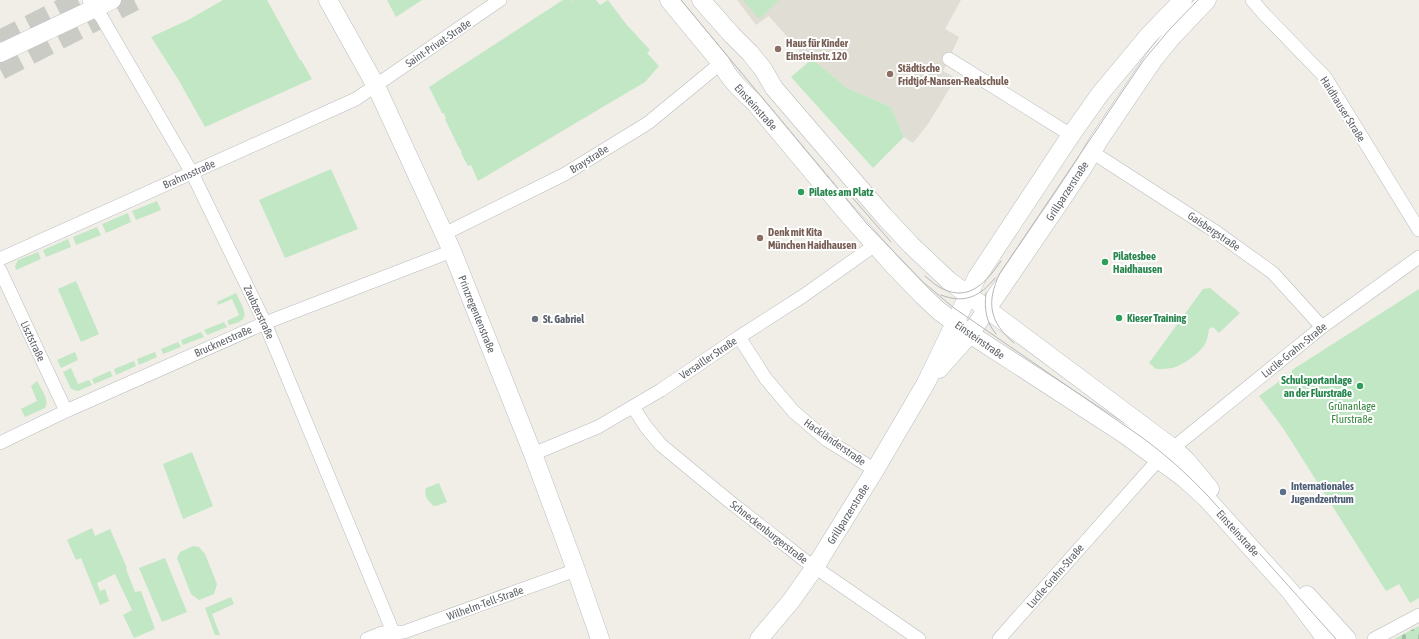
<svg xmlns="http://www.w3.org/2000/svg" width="1419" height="639" font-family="'Asap Condensed',sans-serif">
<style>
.education{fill:#e0ddd4}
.green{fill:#c2e7c4}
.cemetery{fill:url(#cemetery-stones)}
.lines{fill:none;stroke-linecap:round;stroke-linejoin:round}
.highway-tunnel{stroke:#cbcbc6;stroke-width:22;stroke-dasharray:22 11;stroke-linecap:butt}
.street-casing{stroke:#b8bbbf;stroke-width:14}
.secondary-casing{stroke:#b9bcc1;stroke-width:19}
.street{stroke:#fff;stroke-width:13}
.secondary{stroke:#fff;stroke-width:18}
.tram{stroke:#b6b7b7;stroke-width:1}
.education-dot{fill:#8d6e63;stroke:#fff;stroke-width:1.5}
.leisure-dot{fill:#2e9e5b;stroke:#fff;stroke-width:1.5}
.worship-dot{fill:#6b7280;stroke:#fff;stroke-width:1.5}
.service-dot{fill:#5c6f8a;stroke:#fff;stroke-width:1.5}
.labels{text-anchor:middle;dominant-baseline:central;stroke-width:4;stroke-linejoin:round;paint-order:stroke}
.street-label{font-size:11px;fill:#5d6166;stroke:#fff}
.education-label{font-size:11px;font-weight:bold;fill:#785e54;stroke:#fff;text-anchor:start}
.leisure-label{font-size:11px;font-weight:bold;fill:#27864d;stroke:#fff;text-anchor:start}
.worship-label{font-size:11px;font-weight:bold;fill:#5b616d;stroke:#fff;text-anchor:start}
.park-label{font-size:11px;fill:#35863c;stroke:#fff}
.service-label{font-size:11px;font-weight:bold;fill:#4e5e75;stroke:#fff;text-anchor:start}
</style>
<defs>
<pattern id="cemetery-stones" width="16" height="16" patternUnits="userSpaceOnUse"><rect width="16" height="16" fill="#c2e7c4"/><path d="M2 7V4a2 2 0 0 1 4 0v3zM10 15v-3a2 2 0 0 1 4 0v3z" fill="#a1bfa3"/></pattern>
</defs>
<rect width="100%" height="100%" fill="#f0eee6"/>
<path class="education" d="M 737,0 L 961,0 L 945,29 L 959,37 L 943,71 L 956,78 L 928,124 L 913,143 L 904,137 L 891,107 L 847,88 L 812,59 L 809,62 L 769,16 L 756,25 Z"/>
<path class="green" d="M 223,0 L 267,0 L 300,60 L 301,60 L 312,79 L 205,127 L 178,79 L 151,37 L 188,20 Z
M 387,0 L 422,0 L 396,17 Z
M 563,0 L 572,0 L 572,1 L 574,0 L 596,0 L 600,5 L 608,0 L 626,24 L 650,50 L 647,53 L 659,66 L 645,82 L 478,181 L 471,165 L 468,166 L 461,153 L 462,152 L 458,146 L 445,119 L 446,119 L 444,113 L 442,113 L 429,87 Z
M 743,0 L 779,0 L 759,19 Z
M 812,59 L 847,88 L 891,107 L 904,137 L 873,168 L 791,77 Z
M 331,169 L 358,229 L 285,258 L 259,200 Z
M 157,201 L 161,210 L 136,220 L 132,211 Z
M 128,213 L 131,222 L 106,233 L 102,224 Z
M 97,227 L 101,235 L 76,245 L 73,237 Z
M 68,239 L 71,247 L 46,257 L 43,250 Z
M 38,252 L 41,259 L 16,270 L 15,266 L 18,260 Z
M 76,281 L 99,334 L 81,342 L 58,289 Z
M 1210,288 L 1240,313 L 1219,333 L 1213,327 L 1209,329 C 1208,334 1208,339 1205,344 C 1200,353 1182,366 1172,368 C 1167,369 1161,369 1156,369 L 1149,363 L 1203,289 Z
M 1419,289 L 1419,598 L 1410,603 L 1399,584 L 1386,591 L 1283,428 L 1259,396 L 1292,372 L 1292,370 Z
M 236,293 C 239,300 249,315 242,320 C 238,323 233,324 229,325 L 227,321 L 239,315 L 232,299 L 218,305 L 217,302 Z
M 224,322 L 227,327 L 207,335 L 204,330 Z
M 201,332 L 204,337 L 183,345 L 181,340 Z
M 178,342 L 181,347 L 163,354 L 161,349 Z
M 75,352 L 78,360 L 61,368 L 57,360 Z
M 155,352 L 157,357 L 139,365 L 137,359 Z
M 134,361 L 136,366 L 116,375 L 114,369 Z
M 71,368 L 78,384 L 89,380 L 92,385 L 78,391 L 71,389 L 63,372 Z
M 110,371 L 113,376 L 94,384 L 92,379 Z
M 37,381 C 41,389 50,400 45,408 L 25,417 L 21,409 L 37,401 L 31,386 Z
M 192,452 L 213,506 L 183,519 L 163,464 Z
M 439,483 L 447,502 L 439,505 L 434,506 C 427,500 424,497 426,488 Z
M 92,528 L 95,536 L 110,529 L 127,568 L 126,569 L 135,592 L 141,591 L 155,629 L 134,638 L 123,615 L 132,610 L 115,574 L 97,583 L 100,591 L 105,589 L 109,601 L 100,605 L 81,558 L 76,560 L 67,540 Z
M 193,546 L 199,547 L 205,554 L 217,584 L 214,594 L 199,600 L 191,594 L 177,558 L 180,552 Z
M 165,558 L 187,612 L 162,622 L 139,568 Z
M 231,597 L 234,604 L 212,614 L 220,635 L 215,635 L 205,608 Z"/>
<path class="cemetery" d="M 1419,626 L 1419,639 L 1394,639 L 1398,637 Z"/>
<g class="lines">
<path class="highway-tunnel" d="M 0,41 L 81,0
M 0,69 L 134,0"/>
<defs>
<path id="street" d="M 89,0 L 102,18 L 192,173 L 265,323 L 396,639
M 1252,0 L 1264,14 L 1325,77 L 1419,230
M 949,59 L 1071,135
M 1092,152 L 1216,232 L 1273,273 L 1322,327
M 444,234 L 565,174 L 648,123 L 721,63
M 0,259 L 356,99 L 500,0
M 0,270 L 66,411
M 739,337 L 766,379 L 794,412 L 827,440 L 875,470
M 633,407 L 646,427 L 661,445 L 729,501 L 803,559 L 919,639
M 0,443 L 66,411 L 265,323 L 452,251
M 1173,448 L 1322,327 L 1419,257
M 533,454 L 598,427 L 661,390 L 739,337 L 803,296 L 875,245
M 367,639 L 382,633 L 404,632 L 576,570
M 999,639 L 1159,459
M 1374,639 L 1419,615"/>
<path id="secondary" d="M 328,0 L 376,86 L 452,251 L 533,454 L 576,570 L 600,639
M 669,0 L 721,63 C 729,79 742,91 755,103 L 846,212 L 894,266 L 923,296 L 939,311 L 970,334 L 1127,436 L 1184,478 L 1206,498 L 1290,591 L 1326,639
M 701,0 L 732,35 L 750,53 L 763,69 L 774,88 L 883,215 L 911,245 L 948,280 L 1173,448 L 1186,460 L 1210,489
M 0,53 L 112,0
M 939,369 L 970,334 L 1060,202 L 1084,166 L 1099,140 L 1154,59 L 1171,38 L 1207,0
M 1307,595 L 1347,639
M 759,639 L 791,601 L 815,567 L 875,470 L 926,383 L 977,277 L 1071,135 L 1100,94 L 1149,35 L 1183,0"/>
</defs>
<use href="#street" class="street-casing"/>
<use href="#secondary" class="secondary-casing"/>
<use href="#street" class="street"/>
<use href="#secondary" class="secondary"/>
<path class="tram" d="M 681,0 L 867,224 L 923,282 L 954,308 L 1140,436 C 1165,454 1187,474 1208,496 L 1336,639
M 844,188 L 891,242
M 925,276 C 930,280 936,286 943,289 C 970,302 987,281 1001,261
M 986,293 C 984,309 986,322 996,334
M 941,295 C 964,304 980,297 995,278
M 1014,343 C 989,322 986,302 1000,273 L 1143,61 L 1169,30 L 1198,0"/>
</g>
<g class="education-dot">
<circle cx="778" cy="49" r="4"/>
<circle cx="890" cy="74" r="4"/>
<circle cx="760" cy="238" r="4"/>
</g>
<g class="leisure-dot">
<circle cx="801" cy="192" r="4"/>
<circle cx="1105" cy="262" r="4"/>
<circle cx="1119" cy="318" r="4"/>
<circle cx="1360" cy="386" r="4"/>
</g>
<circle class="worship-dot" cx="535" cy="319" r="4"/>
<circle class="service-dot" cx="1283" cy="492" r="4"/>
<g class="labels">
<g class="street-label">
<text transform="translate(438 43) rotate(-34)">Saint-Privat-Straße</text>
<text transform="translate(756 107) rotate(48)">Einsteinstraße</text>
<text transform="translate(1343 109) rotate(58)">Haidhauser Straße</text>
<text transform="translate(589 159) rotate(-32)">Braystraße</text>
<text transform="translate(189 174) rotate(-24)">Brahmsstraße</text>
<text transform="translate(1067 191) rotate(-57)">Grillparzerstraße</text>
<text transform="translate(1214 231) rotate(34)">Gaisbergstraße</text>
<text transform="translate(259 312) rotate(65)">Zaubzerstraße</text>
<text transform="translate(477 314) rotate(68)">Prinzregentenstraße</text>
<text transform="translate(980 340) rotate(35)">Einsteinstraße</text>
<text transform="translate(33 341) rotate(65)">Lisztstraße</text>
<text transform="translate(223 341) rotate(-24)">Brucknerstraße</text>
<text transform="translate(1294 350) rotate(-39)">Lucile-Grahn-Straße</text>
<text transform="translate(708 358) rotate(-34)">Versailler Straße</text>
<text transform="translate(835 442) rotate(35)">Hackländerstraße</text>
<text transform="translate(848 514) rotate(-58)">Grillparzerstraße</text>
<text transform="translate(769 532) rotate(38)">Schneckenburgerstraße</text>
<text transform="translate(1238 533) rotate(48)">Einsteinstraße</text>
<text transform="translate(1055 576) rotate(-49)">Lucile-Grahn-Straße</text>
<text transform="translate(485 603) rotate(-20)">Wilhelm-Tell-Straße</text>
</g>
<g class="education-label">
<text x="786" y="43">Haus für Kinder<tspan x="786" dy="13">Einsteinstr. 120</tspan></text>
<text x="898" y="68">Städtische<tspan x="898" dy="13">Fridtjof-Nansen-Realschule</tspan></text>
<text x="768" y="232">Denk mit Kita<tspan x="768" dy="13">München Haidhausen</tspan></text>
</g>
<g class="leisure-label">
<text x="809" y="192">Pilates am Platz</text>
<text x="1113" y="256">Pilatesbee<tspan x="1113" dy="13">Haidhausen</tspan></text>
<text x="1127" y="318">Kieser Training</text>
<text x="1352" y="380" text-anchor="end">Schulsportanlage<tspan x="1352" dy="13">an der Flurstraße</tspan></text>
</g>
<g class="worship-label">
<text x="543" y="319">St. Gabriel</text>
</g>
<g class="park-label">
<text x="1352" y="406">Grünanlage<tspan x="1352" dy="13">Flurstraße</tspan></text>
</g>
<g class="service-label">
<text x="1291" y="486">Internationales<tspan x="1291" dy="13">Jugendzentrum</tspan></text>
</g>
</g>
</svg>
